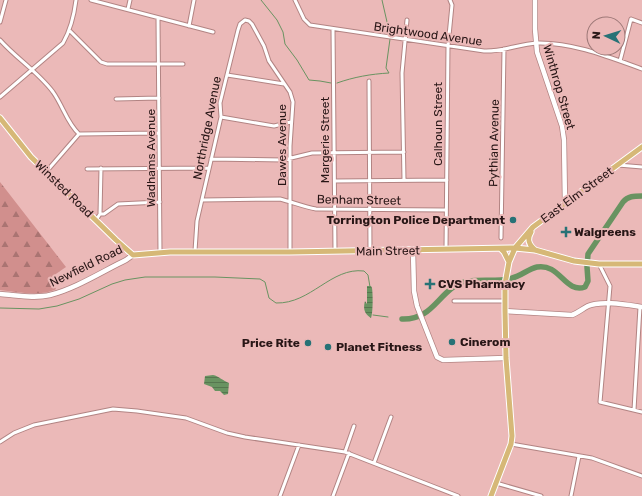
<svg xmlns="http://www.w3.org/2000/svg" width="642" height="496" font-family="Rubik,sans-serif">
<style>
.forest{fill:url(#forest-firs)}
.water{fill:url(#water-rules)}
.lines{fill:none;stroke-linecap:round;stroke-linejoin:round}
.stream{stroke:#699361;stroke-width:1}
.river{stroke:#699361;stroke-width:5.5}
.street-casing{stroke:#b28483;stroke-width:5}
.secondary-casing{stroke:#b28483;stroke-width:6}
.primary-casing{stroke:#fff;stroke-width:7}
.street{stroke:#fff;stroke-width:3}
.secondary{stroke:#fff;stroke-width:4.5}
.primary{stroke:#d6b877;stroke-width:5}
.poi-dot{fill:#277276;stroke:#ebb9b8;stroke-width:1.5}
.labels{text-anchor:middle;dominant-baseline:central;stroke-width:4;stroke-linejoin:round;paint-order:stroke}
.street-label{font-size:12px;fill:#281616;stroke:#ebb9b8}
.poi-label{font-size:12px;font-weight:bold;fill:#281616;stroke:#ebb9b8;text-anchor:start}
</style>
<defs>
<pattern id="forest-firs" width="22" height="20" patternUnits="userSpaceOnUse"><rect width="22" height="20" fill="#d18f8d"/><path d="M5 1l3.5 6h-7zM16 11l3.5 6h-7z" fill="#aa7472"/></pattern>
<pattern id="water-rules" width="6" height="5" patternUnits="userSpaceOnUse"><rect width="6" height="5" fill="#699361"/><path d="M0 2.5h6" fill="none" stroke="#56774f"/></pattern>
</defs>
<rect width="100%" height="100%" fill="#ebb9b8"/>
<path class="forest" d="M 0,182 L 66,267 L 50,278 L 56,289 C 42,297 16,292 0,290 Z"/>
<path class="water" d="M 367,286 L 371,286 L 372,288 C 373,294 373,313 371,318 C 364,314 363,308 365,301 L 367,304 Z
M 213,375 C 219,376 223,381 229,383 L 228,394 L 224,395 L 220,391 L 215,391 L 212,387 L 204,384 L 205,376 Z"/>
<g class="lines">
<path class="stream" d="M 261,0 L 277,20 L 283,32 L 285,44 L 297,60 L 309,80 L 320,81 L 331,83
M 382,0 L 390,35
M 337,83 C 354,77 371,74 389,73 L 386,68 L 390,39
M 0,308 L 39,309 L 57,306 L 79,299 L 112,284 L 125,280 L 145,277 L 215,277 L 260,279 L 265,282 L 269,298 L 276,303 C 311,304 331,267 364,271 L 368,275 L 370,287
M 373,315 L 388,317"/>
<path class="river" d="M 402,319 C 428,320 435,301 452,288 C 469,275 493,284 512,278 C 521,276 528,269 537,267 C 560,263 565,294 585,287 L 588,281 L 587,267 L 588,254 L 623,202 C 628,196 634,196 642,196"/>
<defs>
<path id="street" d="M 91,0 L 213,32
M 295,0 L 304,19 L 310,25 L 484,51 C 502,52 519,44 537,43 C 572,42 609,57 642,69
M 128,9 L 130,0
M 158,18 L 160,252
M 0,22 L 6,0
M 189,26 L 194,0
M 333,29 L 335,251
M 70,31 L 101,62 L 107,64 L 183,64
M 0,40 C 16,58 38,72 53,92 C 63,106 67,123 79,134
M 620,61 L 631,19 L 642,23
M 227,75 L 284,84
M 369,81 L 370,251
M 0,97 L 63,43 C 71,29 74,16 76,0
M 116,99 L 159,98
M 221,117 L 274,126 L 291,122
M 79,134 L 159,133
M 211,159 L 283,160 L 312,153 L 404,152
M 618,165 L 642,167
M 87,169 L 209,168
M 46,172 L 79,134
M 404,180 L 402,73 L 407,20
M 335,181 L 447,180
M 202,200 L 280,199 C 292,202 304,207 316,209 L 446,210
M 100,214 L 101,168
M 96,220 L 100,214 L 104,214 L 118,204 L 160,202
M 501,238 L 504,49
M 446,249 L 448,46 L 452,5 L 450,0
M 195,251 L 197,221 L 221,117 L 220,103 L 238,30 L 240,24 L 245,20 L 249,21 L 252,24 L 264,46 L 269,61 L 290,92 L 293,102 L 290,146 L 290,252
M 599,264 L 610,286 L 600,402 L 642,412
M 454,301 L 505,301
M 634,410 L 640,307
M 0,442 L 14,433 L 34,425 L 113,409 L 137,411 L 186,418 L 227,433 L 245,437 L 345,452 L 458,496
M 511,444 L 592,458 L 642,476
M 345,452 L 354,426
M 374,463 L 391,417
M 496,483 L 541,496
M 280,496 L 299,445
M 333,496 L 349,453
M 571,496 L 579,456"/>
<path id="secondary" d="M 535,0 L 535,29 L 537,52 L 562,126 L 564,140 L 565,204
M 413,251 L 414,291 L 417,306 L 437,357 L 443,360 L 506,358
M 0,294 C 16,295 34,299 50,295 C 75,289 103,271 126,260 L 133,255
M 505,311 L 572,315 C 578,313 582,309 588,306 C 601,300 628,305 642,307"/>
<path id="primary" d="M 0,118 L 31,157 L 116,240 L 133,255 L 170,252 L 290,252 L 515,248 L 535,250 L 574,261 L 599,264 L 642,264
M 531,232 C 527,239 528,244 535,250
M 501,249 L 504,252 L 509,262
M 491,496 L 511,444 L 512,436 L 506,358 L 505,311 L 505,284 L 509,262 L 515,248 L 533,227 L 642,147"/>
</defs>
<use href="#street" class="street-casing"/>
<use href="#secondary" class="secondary-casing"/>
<use href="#primary" class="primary-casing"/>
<use href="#street" class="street"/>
<use href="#secondary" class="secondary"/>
<use href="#primary" class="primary"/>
</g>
<g class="poi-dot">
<circle cx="513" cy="220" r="4"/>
<path d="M564 226h4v4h4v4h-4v4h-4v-4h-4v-4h4z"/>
<path d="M428 278h4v4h4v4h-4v4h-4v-4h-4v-4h4z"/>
<circle cx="452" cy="342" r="4"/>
<circle cx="308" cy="343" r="4"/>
<circle cx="328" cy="347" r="4"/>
</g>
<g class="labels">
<g class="street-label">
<text transform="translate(428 34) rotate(8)">Brightwood Avenue</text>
<text transform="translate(559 87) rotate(74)">Winthrop Street</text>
<text transform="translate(438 124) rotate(-90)">Calhoun Street</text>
<text transform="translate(207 128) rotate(-79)">Northridge Avenue</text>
<text transform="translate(325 140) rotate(-90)">Margerie Street</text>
<text transform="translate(494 143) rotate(-89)">Pythian Avenue</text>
<text transform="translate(282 145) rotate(-90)">Dawes Avenue</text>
<text transform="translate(151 158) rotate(-90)">Wadhams Avenue</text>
<text transform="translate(64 189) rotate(44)">Winsted Road</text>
<text transform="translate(577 195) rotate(-36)">East Elm Street</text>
<text transform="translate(359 200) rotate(1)">Benham Street</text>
<text transform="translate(388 251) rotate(-1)">Main Street</text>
<text transform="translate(86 266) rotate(-26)">Newfield Road</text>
</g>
<g class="poi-label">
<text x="505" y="220" text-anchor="end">Torrington Police Department</text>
<text x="574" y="232">Walgreens</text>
<text x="438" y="284">CVS Pharmacy</text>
<text x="460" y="342">Cinerom</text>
<text x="300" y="343" text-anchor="end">Price Rite</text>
<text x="336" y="347">Planet Fitness</text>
</g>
</g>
<g transform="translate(606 36) rotate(274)"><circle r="19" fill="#ebb9b8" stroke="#9d7877"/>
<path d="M0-3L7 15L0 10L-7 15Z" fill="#277276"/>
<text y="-6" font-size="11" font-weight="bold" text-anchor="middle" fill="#281616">N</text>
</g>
</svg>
